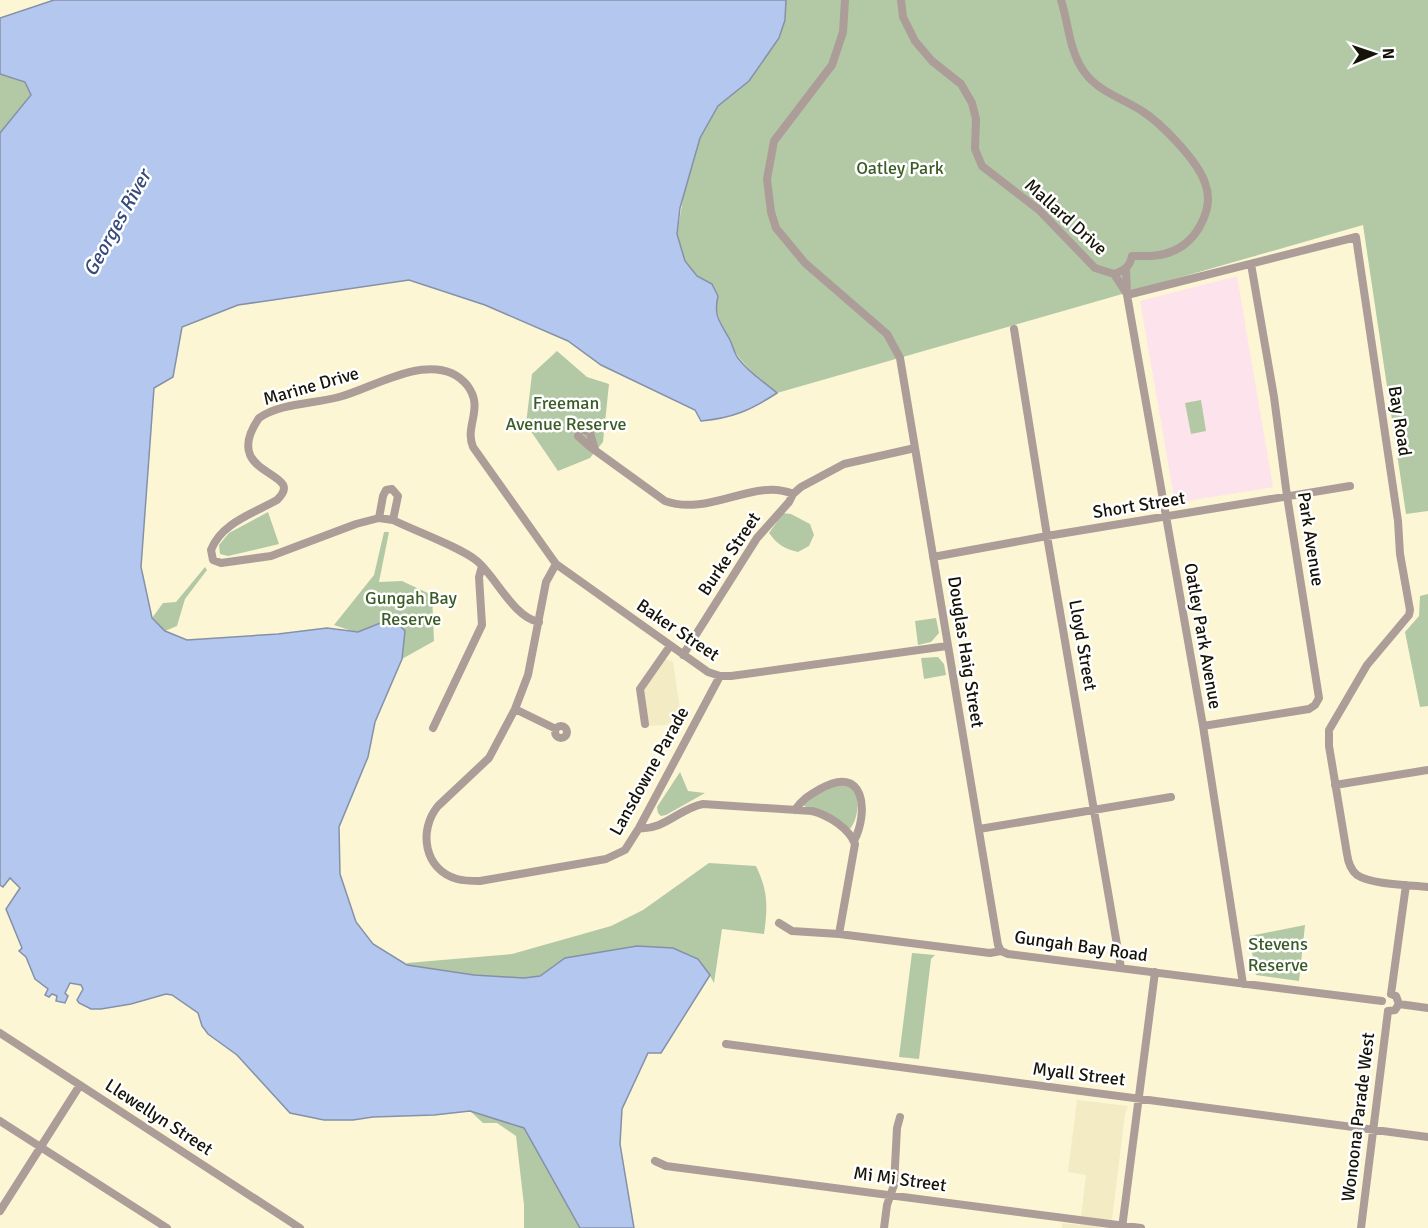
<svg xmlns="http://www.w3.org/2000/svg" width="1428" height="1228" font-family="Signika,sans-serif">
<style>
.built{fill:#f3ebc3}
.education{fill:#fde3eb}
.green{fill:#b3c9a5}
.water{fill:#b4c7ee;stroke:#8591a9;stroke-width:1.5}
.lines{fill:none;stroke-linecap:round;stroke-linejoin:round}
.minor{stroke:#ac9d98;stroke-width:8}
.labels{text-anchor:middle;dominant-baseline:central;stroke-width:5;stroke-linejoin:round;paint-order:stroke}
.park-label{font-size:18px;fill:#3c5c26;stroke:#fff}
.street-label{font-size:18px;fill:#161408;stroke:#fff}
.water-label{font-size:20px;font-style:italic;fill:#354b7e;stroke:#fff}
</style>
<rect width="100%" height="100%" fill="#fcf6d5"/>
<path class="built" d="M 664,658 L 673,662 L 682,722 L 681,724 L 647,726 L 642,690 Z
M 1077,1100 L 1128,1106 L 1125,1114 L 1111,1228 L 1062,1228 L 1062,1223 L 1080,1225 L 1086,1175 L 1068,1172 Z"/>
<path class="education" d="M 1237,276 L 1273,487 L 1175,503 L 1140,301 Z"/>
<path class="green" d="M 786,0 L 1428,0 L 1428,511 L 1406,514 L 1363,225 L 777,393 C 735,360 720,339 712,284 L 697,276 L 685,262 L 677,234 L 684,193 L 700,138 L 718,106 L 749,81 L 785,20 Z
M 0,74 L 25,82 L 31,95 L 0,133 Z
M 557,351 L 587,377 L 609,384 L 603,442 L 590,458 L 558,471 L 526,424 L 532,374 Z
M 1201,400 L 1206,431 L 1191,434 L 1185,403 Z
M 268,512 L 279,544 L 228,556 L 220,554 L 219,545 L 229,533 Z
M 783,513 L 791,514 L 810,524 L 814,535 L 809,546 L 798,552 C 784,549 777,544 769,533 Z
M 384,532 L 389,532 L 379,582 L 402,581 L 432,595 L 434,641 L 402,659 L 405,631 L 393,618 L 358,633 L 334,625 L 374,575 Z
M 205,567 L 207,570 L 185,599 L 177,626 L 165,631 L 152,618 L 163,603 L 176,602 Z
M 1428,594 L 1428,706 L 1420,707 L 1405,632 L 1419,616 L 1420,596 Z
M 936,618 L 939,633 L 931,642 L 918,645 L 915,621 Z
M 938,657 L 944,664 L 946,675 L 924,679 L 921,658 Z
M 680,772 L 688,791 L 705,793 L 666,815 L 661,816 L 658,813 L 657,807 Z
M 845,784 C 847,785 853,788 854,790 C 861,800 857,821 850,829 L 804,806 L 804,803 L 832,786 Z
M 709,863 L 756,866 C 768,891 768,906 764,934 L 722,929 L 714,983 L 710,976 L 661,1053 L 648,1053 L 622,1109 L 620,1144 L 634,1228 L 524,1228 L 524,1205 L 516,1136 L 497,1123 L 483,1123 L 470,1111 L 356,922 L 373,945 L 407,965 L 407,963 L 512,954 L 611,926 L 643,910 Z
M 1305,925 L 1299,981 L 1256,975 L 1249,936 Z
M 912,953 L 935,955 L 931,959 L 919,1059 L 899,1057 Z"/>
<path class="water" d="M 54,0 L 786,0 L 785,20 L 779,38 L 749,81 L 718,106 L 700,138 L 680,208 L 677,234 L 685,261 L 697,276 L 712,284 L 718,296 C 713,317 721,323 730,340 C 733,346 734,353 738,358 C 748,372 764,382 777,393 C 751,410 733,418 701,421 L 695,410 L 601,365 L 568,341 L 485,305 L 409,280 L 238,305 L 182,327 L 173,377 L 154,388 L 141,567 L 152,618 L 165,631 L 187,640 L 278,634 L 327,628 L 358,632 L 393,618 L 405,631 L 402,659 L 375,722 L 368,757 L 339,827 L 340,874 L 356,922 L 373,944 L 407,965 L 474,975 L 524,978 L 540,976 L 565,958 L 637,946 L 673,948 L 698,959 L 710,975 L 661,1053 L 648,1053 L 622,1109 L 620,1144 L 634,1228 L 580,1228 L 524,1128 L 470,1111 L 434,1115 L 373,1117 L 353,1120 L 324,1120 L 290,1113 L 237,1055 L 208,1034 L 202,1026 L 198,1013 L 172,995 L 166,994 L 131,1004 L 101,1009 L 91,1009 L 79,1003 L 77,1000 L 83,989 L 81,985 L 70,983 L 65,993 L 68,996 L 65,1003 L 56,1001 L 57,996 L 52,994 L 49,997 L 45,995 L 48,989 L 35,979 L 26,957 L 19,951 L 22,948 L 6,909 L 20,888 L 10,878 L 3,887 L 0,885 L 0,133 L 31,95 L 25,82 L 0,74 L 0,18 Z"/>
<g class="lines">
<path class="minor" d="M 845,0 L 843,32 L 832,65 L 774,141 L 767,179 L 771,212 L 776,228 L 805,263 L 887,334 L 900,358 L 998,945 L 1001,951
M 901,0 L 903,17 L 915,41 L 932,61 L 961,84 L 972,103 L 976,119 L 975,149 L 982,166 L 1039,210 L 1095,268 L 1114,274 C 1123,271 1130,267 1132,256 C 1146,256 1160,257 1173,251 C 1197,241 1215,208 1205,183 C 1198,161 1161,123 1142,111 C 1124,99 1099,92 1085,73 C 1069,52 1069,25 1061,0
M 1126,268 L 1127,295 L 1203,726 L 1243,984
M 1114,274 L 1127,294
M 1127,295 L 1356,237 L 1398,521 L 1400,554 L 1410,610 L 1409,615 L 1367,665 L 1329,730 L 1329,746 L 1347,854 C 1348,862 1351,870 1357,875 C 1372,885 1410,885 1428,887
M 1014,329 L 1048,542 L 1121,968
M 595,450 L 590,433 L 580,428 L 578,436 L 589,446 L 665,501 C 709,517 755,477 793,494
M 379,518 L 383,496 L 386,490 L 392,489 L 398,496 L 393,520
M 933,557 L 1047,536 L 1350,486
M 556,564 L 546,582 L 528,675 L 515,709 L 489,758 L 438,806 C 418,830 424,870 457,879 C 464,881 472,881 480,881 L 606,859 L 625,850 L 639,828 L 720,676
M 539,622 C 514,618 496,577 477,561 C 460,547 415,531 393,520 L 379,518 L 356,524 L 271,556 L 221,563 L 213,560 L 211,550 C 221,523 254,513 277,500 C 309,470 218,478 259,418 C 281,403 313,404 339,397 C 374,388 436,347 467,385 C 485,408 464,426 473,447 L 556,564 L 708,672 L 720,676 L 731,676 L 947,646
M 683,655 L 757,538 L 789,502 L 793,494 L 801,487 L 844,464 L 915,448
M 515,709 L 556,729
M 645,724 L 640,689 L 670,646
M555 732a6 6 0 1 1 12 0a6 6 0 1 1-12 0Z
M 1203,726 L 1309,709 L 1315,705 L 1319,698 L 1287,496 L 1274,397 L 1251,264
M 433,728 L 482,625 L 479,577 L 482,566
M 1335,785 L 1428,770
M 795,810 C 802,799 810,795 820,789 C 865,763 869,812 854,841
M 639,828 C 663,831 680,808 703,804 L 812,811 C 828,815 849,828 855,844 L 839,934
M 979,829 L 1171,797
M 779,923 L 792,931 L 839,934 L 990,953 L 1001,951 L 1008,954 L 1382,1001
M 1391,994 L 1406,885
M 1399,1004 L 1428,1008
M 1388,1011 L 1395,1010 L 1399,1004 L 1396,996 L 1391,994
M 0,1033 L 300,1228
M 726,1044 L 1428,1137
M 0,1121 L 167,1228
M 655,1161 L 666,1166 L 1141,1228
M 0,1211 L 80,1085
M 884,1228 L 887,1205 L 894,1185 L 897,1128 L 900,1117
M 1122,1228 L 1155,972
M 1361,1228 L 1388,1011"/>
</g>
<g class="labels">
<g class="park-label">
<text x="900" y="168">Oatley Park</text>
<text x="566" y="403">Freeman<tspan x="566" dy="21">Avenue Reserve</tspan></text>
<text x="411" y="598">Gungah Bay<tspan x="411" dy="21">Reserve</tspan></text>
<text x="1278" y="944">Stevens<tspan x="1278" dy="21">Reserve</tspan></text>
</g>
<g class="street-label">
<text transform="translate(1066 217) rotate(42)">Mallard Drive</text>
<text transform="translate(311 386) rotate(-16)">Marine Drive</text>
<text transform="translate(1400 421) rotate(81)">Bay Road</text>
<text transform="translate(1139 505) rotate(-9)">Short Street</text>
<text transform="translate(1311 539) rotate(81)">Park Avenue</text>
<text transform="translate(729 554) rotate(-56)">Burke Street</text>
<text transform="translate(678 630) rotate(34)">Baker Street</text>
<text transform="translate(1203 636) rotate(80)">Oatley Park Avenue</text>
<text transform="translate(1083 645) rotate(80)">Lloyd Street</text>
<text transform="translate(966 652) rotate(81)">Douglas Haig Street</text>
<text transform="translate(649 771) rotate(-61)">Lansdowne Parade</text>
<text transform="translate(1081 946) rotate(8)">Gungah Bay Road</text>
<text transform="translate(1079 1074) rotate(7)">Myall Street</text>
<text transform="translate(159 1117) rotate(33)">Llewellyn Street</text>
<text transform="translate(1358 1117) rotate(-83)">Wonoona Parade West</text>
<text transform="translate(900 1179) rotate(8)">Mi Mi Street</text>
</g>
<g class="water-label">
<text transform="translate(117 223) rotate(-61)">Georges River</text>
</g>
</g>
<g transform="translate(1374 54) rotate(88)" stroke="#ffffff" stroke-width="4.5" paint-order="stroke">
<path d="M0-4.5L10 22L0 15L-10 22Z" fill="#161408"/>
<text y="-9" font-size="16" font-weight="bold" text-anchor="middle" fill="#161408">N</text>
</g>
</svg>
